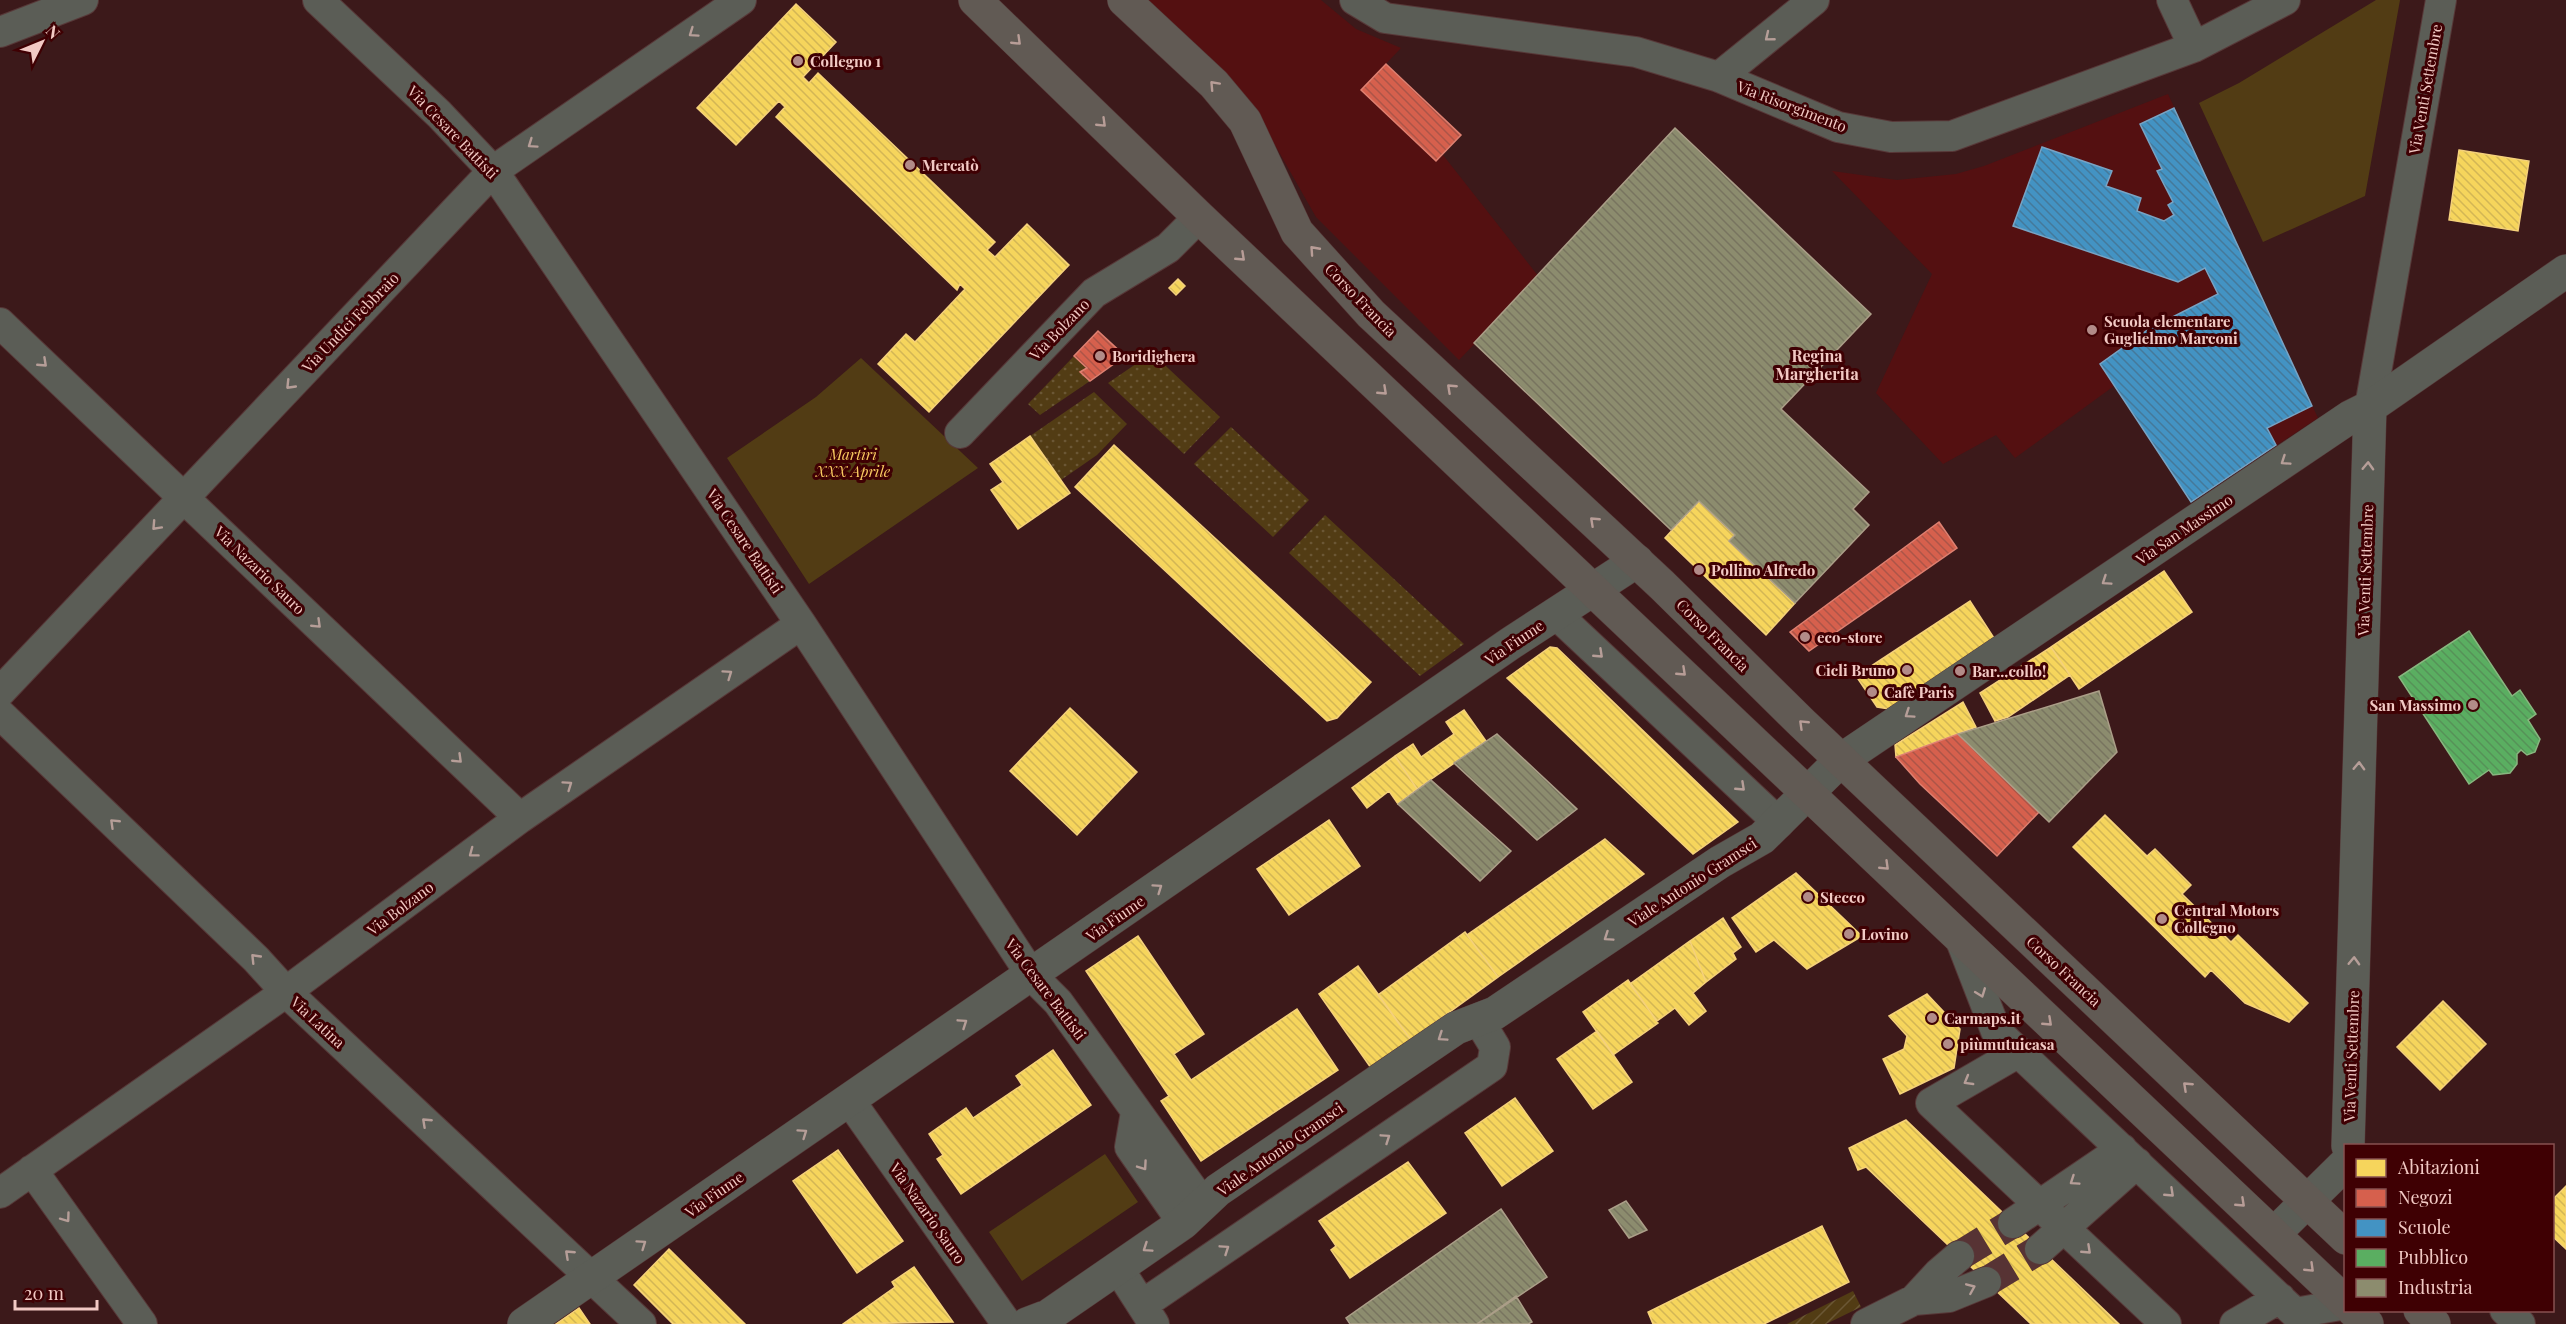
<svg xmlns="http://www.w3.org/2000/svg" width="2566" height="1324" font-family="'Playfair Display',serif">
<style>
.built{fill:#541011}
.grass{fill:url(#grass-dots)}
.park{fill:#523c14}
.garden{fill:url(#garden-furrows)}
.homes{fill:url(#homes-back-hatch);stroke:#f5d17b;stroke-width:1.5}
.shops{fill:url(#shops-back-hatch);stroke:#de8071;stroke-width:1.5}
.schools{fill:url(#schools-back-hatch);stroke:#78a3c3;stroke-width:1.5}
.public{fill:url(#public-back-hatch);stroke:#88b67f;stroke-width:1.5}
.industry{fill:url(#industry-back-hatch);stroke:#ab9e88;stroke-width:1.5}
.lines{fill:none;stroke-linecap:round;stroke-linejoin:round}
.minor-tunnel{stroke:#573334;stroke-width:30;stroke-dasharray:30 15;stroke-linecap:butt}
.minor-casing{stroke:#573838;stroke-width:32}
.tertiary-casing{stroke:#573838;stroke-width:34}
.primary-casing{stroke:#573838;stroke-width:34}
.minor{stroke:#5b5d56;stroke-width:30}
.tertiary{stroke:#5b5d56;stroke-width:33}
.primary{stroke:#615a54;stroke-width:33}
.oneway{stroke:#b69e98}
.oneway2{stroke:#b89d97}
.poi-dot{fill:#b28b88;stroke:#3f0003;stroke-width:2}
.labels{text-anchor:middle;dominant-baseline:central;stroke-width:6;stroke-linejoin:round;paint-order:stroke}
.poi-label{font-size:15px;font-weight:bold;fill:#f2c9c4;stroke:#3f0003;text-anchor:start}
.street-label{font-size:15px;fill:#f2c9c4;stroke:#3f0003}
.park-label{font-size:15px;font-style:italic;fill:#facb61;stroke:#3f0003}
.neighbourhood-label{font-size:16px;font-weight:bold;fill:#f2c9c4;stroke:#3f0003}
</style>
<defs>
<pattern id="grass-dots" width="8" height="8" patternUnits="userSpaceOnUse" patternTransform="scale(1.5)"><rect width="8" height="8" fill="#523c14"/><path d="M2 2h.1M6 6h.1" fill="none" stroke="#6b5735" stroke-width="1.8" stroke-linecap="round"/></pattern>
<pattern id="garden-furrows" width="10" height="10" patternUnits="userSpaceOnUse" patternTransform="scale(1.5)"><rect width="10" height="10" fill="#523c14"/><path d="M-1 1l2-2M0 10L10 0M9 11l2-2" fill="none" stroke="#6b5735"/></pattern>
<pattern id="homes-back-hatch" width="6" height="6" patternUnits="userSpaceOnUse" patternTransform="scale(1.5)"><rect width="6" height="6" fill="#f6d55c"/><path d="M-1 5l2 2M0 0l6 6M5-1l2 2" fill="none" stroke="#d3b655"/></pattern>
<pattern id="shops-back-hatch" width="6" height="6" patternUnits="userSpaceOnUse" patternTransform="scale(1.5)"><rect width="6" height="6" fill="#d6604d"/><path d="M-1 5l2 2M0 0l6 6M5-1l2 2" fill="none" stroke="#ac5548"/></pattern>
<pattern id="schools-back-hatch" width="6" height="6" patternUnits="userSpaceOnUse" patternTransform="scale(1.5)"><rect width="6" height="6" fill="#4393c3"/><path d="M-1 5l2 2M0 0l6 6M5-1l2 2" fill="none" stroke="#45799a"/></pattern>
<pattern id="public-back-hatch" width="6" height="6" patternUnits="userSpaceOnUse" patternTransform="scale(1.5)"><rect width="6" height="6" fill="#5aae61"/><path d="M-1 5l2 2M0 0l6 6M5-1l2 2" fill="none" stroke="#569258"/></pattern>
<pattern id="industry-back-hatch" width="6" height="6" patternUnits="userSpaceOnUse" patternTransform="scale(1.5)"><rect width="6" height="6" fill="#8c8c6e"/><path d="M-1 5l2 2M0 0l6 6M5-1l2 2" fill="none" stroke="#78745f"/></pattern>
</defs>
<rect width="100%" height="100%" fill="#3c191a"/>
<path class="built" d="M 1136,0 L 1321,0 L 1356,29 L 1401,48 L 1361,90 L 1436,161 L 1443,155 L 1539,277 L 1459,360 L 1316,217 L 1255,110 Z
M 2168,94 L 2318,418 L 2191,502 L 2114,386 L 2015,458 L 1996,435 L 1943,464 L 1876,393 L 1932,274 L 1832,171 L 1897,180 L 1956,174 L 1984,166 Z"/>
<path class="grass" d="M 1152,353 L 1220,417 L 1184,454 L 1108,383 Z
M 1074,356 L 1087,368 L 1081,372 L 1090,381 L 1040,415 L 1028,404 Z
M 1094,392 L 1127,424 L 1097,455 L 1061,480 L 1030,436 Z
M 1231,427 L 1309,500 L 1273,537 L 1194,464 Z
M 1325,515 L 1464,644 L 1420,676 L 1289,553 Z"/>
<path class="park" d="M 2376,0 L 2400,0 L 2365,196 L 2263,242 L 2199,103 L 2239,83 Z
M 861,358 L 978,468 L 809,584 L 727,458 L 816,397 Z
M 1105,1154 L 1138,1202 L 1022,1281 L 989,1232 Z"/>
<path class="garden" d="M 1853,1291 L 1861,1307 L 1826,1324 L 1787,1324 Z"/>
<path class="homes" d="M 796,4 L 836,42 L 803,77 L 809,83 L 818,73 L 995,242 L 987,250 L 995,257 L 1027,224 L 1069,265 L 929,412 L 878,364 L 906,334 L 915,342 L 965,289 L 960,284 L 957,290 L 776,117 L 785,107 L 779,101 L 736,145 L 697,108 Z
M 2459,150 L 2529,161 L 2518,231 L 2449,220 Z
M 1178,279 L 1185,286 L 1176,295 L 1169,288 Z
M 1030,436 L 1070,493 L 1018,529 L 991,490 L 1003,482 L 990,464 Z
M 1114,445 L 1371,682 L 1337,718 L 1327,721 L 1075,487 Z
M 1699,501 L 1735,535 L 1729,541 L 1795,603 L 1766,635 L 1665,538 Z
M 2164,571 L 2192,612 L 2079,689 L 2051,647 Z
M 1970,601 L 1994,638 L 1889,709 L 1877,707 L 1856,676 Z
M 1550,647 L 1557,648 L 1738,822 L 1693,854 L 1507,678 Z
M 2051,647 L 2070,675 L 2008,717 L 1995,721 L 1980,693 Z
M 1963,702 L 1976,727 L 1896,757 L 1895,745 Z
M 1070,708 L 1137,772 L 1077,835 L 1010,771 Z
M 1464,710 L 1486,741 L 1417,789 L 1395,756 L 1413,744 L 1421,757 L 1454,734 L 1446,722 Z
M 1395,756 L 1417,789 L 1398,804 L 1389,791 L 1367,808 L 1352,788 Z
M 2105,815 L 2147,856 L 2155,849 L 2191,885 L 2182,894 L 2231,942 L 2238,935 L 2308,1003 L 2289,1022 L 2245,1003 L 2211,970 L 2205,977 L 2073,847 Z
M 1329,820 L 1360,866 L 1289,915 L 1257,869 Z
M 1605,839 L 1644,874 L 1498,977 L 1467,935 Z
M 1796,873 L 1862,936 L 1807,969 L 1774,940 L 1756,952 L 1732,918 Z
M 1723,918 L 1741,947 L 1733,953 L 1736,959 L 1706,982 L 1690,941 Z
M 1465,932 L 1498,977 L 1411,1040 L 1378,995 Z
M 1138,936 L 1204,1034 L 1174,1054 L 1191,1080 L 1297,1009 L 1338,1070 L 1201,1161 L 1161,1101 L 1169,1096 L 1086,971 Z
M 1690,941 L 1706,982 L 1693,993 L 1706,1011 L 1689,1025 L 1675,1008 L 1657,1021 L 1630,984 Z
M 1358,966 L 1411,1040 L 1371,1068 L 1319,994 Z
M 1628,980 L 1658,1023 L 1613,1055 L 1583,1012 Z
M 1927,994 L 1960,1029 L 1954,1068 L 1900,1094 L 1883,1059 L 1904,1049 L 1907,1036 L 1889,1016 Z
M 2443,1001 L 2486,1044 L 2440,1090 L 2397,1047 Z
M 1597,1031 L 1632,1082 L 1593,1109 L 1557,1059 Z
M 1053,1050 L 1091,1105 L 961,1194 L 937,1159 L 943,1155 L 929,1134 L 966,1108 L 973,1118 L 1022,1085 L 1016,1076 Z
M 1515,1098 L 1553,1151 L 1502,1186 L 1465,1133 Z
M 1906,1120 L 2119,1324 L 2031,1324 L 1866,1167 L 1858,1170 L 1849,1148 Z
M 838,1150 L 903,1241 L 857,1273 L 793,1181 Z
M 1408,1162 L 1446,1213 L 1350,1278 L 1331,1250 L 1336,1246 L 1319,1221 Z
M 2566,1186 L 2566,1249 L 2552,1236 L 2552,1200 Z
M 1822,1226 L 1849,1282 L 1764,1324 L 1653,1324 L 1648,1312 Z
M 669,1249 L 745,1324 L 673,1324 L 634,1285 Z
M 914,1267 L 953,1322 L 843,1324 L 895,1287 L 892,1282 Z
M 579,1308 L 590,1324 L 556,1324 Z"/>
<path class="shops" d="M 1386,64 L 1461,135 L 1436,161 L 1361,90 Z
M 1098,331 L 1125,356 L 1090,381 L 1080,372 L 1087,368 L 1074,356 Z
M 1939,522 L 1957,548 L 1809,651 L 1790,632 Z
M 1958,734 L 2039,812 L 1997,856 L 1920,784 L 1896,757 Z"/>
<path class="schools" d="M 2174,108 L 2312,406 L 2267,428 L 2276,445 L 2191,502 L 2100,364 L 2149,329 L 2218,294 L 2205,268 L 2178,282 L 2013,226 L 2042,147 L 2112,171 L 2106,186 L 2141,198 L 2137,211 L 2164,221 L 2174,215 L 2168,205 L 2173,202 L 2157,171 L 2162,169 L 2140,124 Z"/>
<path class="public" d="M 2469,631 L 2512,696 L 2520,690 L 2536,714 L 2528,720 L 2540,739 L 2535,752 L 2527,755 L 2521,750 L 2517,754 L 2517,764 L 2510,773 L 2493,775 L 2489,770 L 2469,784 L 2399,677 Z"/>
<path class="industry" d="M 1675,128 L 1871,314 L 1781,409 L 1869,492 L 1853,509 L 1869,525 L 1795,603 L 1729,541 L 1735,535 L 1699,501 L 1671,530 L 1474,343 Z
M 2099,691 L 2117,752 L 2049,822 L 1958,734 Z
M 1497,734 L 1577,809 L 1537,840 L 1454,763 Z
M 1431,780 L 1511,851 L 1480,881 L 1398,804 Z
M 1626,1201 L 1647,1230 L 1629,1238 L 1609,1210 Z
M 1501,1209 L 1547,1277 L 1477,1324 L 1350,1324 L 1346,1318 Z
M 1516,1296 L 1532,1322 L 1528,1324 L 1477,1324 Z"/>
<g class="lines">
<path class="minor-tunnel" d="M 1959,1256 L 2013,1223
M 1986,1282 L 2040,1249"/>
<defs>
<path id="minor" d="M 318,0 L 439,114 L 493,171 L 801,624 L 1032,976 L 1058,1002 L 1203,1204
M 1355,0 L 1385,18 L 1636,52 L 1719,77 L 1838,127 L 1891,137 L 1952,136 L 2194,47 L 2285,0
M 2172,0 L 2194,47
M 0,32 L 83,0
M 1719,77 L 1814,0
M 0,323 L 520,818
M 2370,407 L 2441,0
M 960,433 L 1094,293 L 1168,248 L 1199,217
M 1556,614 L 1779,823
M 0,692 L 493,171 L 741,0
M 0,714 L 256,959 L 286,992 L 641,1324
M 1960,938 L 1996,1031 L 2295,1313 L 2346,1304
M 2019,1052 L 1931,1103 L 2166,1324
M 850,1101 L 1007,1324
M 1136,1112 L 1130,1147 L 1183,1223
M 32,1170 L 142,1324
M 0,1193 L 279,997 L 520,818 L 801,624
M 2013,1223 L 2122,1149
M 2040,1249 L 2137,1163
M 1118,1268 L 1154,1324
M 1914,1300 L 1938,1274 L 1959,1256
M 1142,1305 L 1492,1066 L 1495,1047 L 1478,1019
M 2505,1310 L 2520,1324
M 1866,1324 L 1914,1300 L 1949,1297 L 1986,1282
M 2235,1324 L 2280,1298"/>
<path id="tertiary" d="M 2348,1146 L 2370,407
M 2274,1234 L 2346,1163
M 524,1324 L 1511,643 L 1637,561
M 1027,1324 L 1048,1316 L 1183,1223 L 1218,1190 L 1456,1028 L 1495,1013 L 1720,862 L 1762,838 L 1841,760 L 2350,417 L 2370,407 L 2566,271"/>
<path id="primary" d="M 975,0 L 1199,217 L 2346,1303
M 1124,0 L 1214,84 L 1245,121 L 1297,232 L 1371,314 L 1662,585 L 1802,723 L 2346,1238
M 2353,1310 L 2367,1324
M 2420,1310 L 2434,1324"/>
</defs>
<use href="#minor" class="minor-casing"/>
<use href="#tertiary" class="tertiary-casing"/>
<use href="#primary" class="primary-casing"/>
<use href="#minor" class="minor"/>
<use href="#tertiary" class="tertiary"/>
<use href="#primary" class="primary"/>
</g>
<defs><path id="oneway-chevron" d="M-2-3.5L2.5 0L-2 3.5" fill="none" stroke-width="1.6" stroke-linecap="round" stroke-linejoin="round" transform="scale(1.5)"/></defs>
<g class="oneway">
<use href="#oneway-chevron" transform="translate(693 33) rotate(145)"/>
<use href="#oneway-chevron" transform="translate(1769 37) rotate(141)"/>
<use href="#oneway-chevron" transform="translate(532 144) rotate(145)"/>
<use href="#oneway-chevron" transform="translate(43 363) rotate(43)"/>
<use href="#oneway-chevron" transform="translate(290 385) rotate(134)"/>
<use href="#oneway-chevron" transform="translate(2285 461) rotate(146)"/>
<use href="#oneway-chevron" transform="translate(2368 466) rotate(-88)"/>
<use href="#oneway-chevron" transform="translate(156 526) rotate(133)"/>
<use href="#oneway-chevron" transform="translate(2106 581) rotate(146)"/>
<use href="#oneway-chevron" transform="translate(317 624) rotate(44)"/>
<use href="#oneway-chevron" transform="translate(1599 654) rotate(43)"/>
<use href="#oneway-chevron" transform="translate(728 674) rotate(-35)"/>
<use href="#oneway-chevron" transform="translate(1909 714) rotate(146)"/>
<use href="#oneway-chevron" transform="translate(458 759) rotate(44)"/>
<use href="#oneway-chevron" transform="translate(2359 766) rotate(-88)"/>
<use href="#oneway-chevron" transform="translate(568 785) rotate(-35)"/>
<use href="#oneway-chevron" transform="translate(1741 787) rotate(43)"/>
<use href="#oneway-chevron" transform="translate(114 823) rotate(-136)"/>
<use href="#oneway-chevron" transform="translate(473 853) rotate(143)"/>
<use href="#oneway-chevron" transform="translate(1158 888) rotate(-35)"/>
<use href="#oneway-chevron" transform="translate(1608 937) rotate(146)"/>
<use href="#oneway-chevron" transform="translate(255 958) rotate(-134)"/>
<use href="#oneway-chevron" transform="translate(2354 961) rotate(-88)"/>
<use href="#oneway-chevron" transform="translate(1981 993) rotate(69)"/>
<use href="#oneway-chevron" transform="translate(963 1023) rotate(-34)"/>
<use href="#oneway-chevron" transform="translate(1442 1037) rotate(146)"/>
<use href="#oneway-chevron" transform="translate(1968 1081) rotate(150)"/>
<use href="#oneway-chevron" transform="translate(426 1122) rotate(-137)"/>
<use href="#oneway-chevron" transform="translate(803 1133) rotate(-35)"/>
<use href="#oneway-chevron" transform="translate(1386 1138) rotate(-34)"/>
<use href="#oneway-chevron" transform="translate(1143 1166) rotate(55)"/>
<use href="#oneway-chevron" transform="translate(2074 1181) rotate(146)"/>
<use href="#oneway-chevron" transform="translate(2170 1193) rotate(43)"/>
<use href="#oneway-chevron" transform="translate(66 1218) rotate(54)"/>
<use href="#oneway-chevron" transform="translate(642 1244) rotate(-35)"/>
<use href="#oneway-chevron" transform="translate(1147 1248) rotate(146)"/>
<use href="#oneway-chevron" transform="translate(1225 1249) rotate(-34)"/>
<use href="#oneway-chevron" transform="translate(2087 1250) rotate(43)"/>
<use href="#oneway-chevron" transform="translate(569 1254) rotate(-137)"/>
<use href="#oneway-chevron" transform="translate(1971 1288) rotate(-23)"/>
</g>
<g class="oneway2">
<use href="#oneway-chevron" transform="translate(1017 41) rotate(44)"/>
<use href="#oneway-chevron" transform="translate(1214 85) rotate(-133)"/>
<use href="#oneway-chevron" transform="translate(1102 123) rotate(44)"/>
<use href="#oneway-chevron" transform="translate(1314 250) rotate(-132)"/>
<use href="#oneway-chevron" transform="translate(1241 257) rotate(43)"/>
<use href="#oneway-chevron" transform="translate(1451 388) rotate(-137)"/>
<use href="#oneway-chevron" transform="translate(1383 391) rotate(43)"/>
<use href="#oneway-chevron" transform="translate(1594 521) rotate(-137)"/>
<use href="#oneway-chevron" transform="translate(1682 672) rotate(43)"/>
<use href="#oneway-chevron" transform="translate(1803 724) rotate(-136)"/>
<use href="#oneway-chevron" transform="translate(1885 866) rotate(44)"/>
<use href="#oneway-chevron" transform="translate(2048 1022) rotate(43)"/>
<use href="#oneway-chevron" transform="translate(2187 1086) rotate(-137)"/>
<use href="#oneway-chevron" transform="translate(2241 1203) rotate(43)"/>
<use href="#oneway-chevron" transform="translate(2310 1268) rotate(44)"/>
</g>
<g class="poi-dot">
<circle cx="798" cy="61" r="6"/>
<circle cx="910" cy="165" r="6"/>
<circle cx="2092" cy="330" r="6"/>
<circle cx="1100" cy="356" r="6"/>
<circle cx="1699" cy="570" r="6"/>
<circle cx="1805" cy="637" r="6"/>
<circle cx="1907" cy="670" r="6"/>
<circle cx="1960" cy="671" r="6"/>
<circle cx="1872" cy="692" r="6"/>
<circle cx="2473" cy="705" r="6"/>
<circle cx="1808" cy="897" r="6"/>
<circle cx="2162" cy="919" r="6"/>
<circle cx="1849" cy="934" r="6"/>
<circle cx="1932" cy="1018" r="6"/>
<circle cx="1948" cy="1044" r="6"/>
</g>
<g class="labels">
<g class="poi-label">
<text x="810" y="61">Collegno 1</text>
<text x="922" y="165">Mercatò</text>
<text x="2104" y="321">Scuola elementare<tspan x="2104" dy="17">Guglielmo Marconi</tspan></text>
<text x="1112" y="356">Boridighera</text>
<text x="1711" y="570">Pollino Alfredo</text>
<text x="1817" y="637">eco-store</text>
<text x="1895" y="670" text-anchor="end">Cicli Bruno</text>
<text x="1972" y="671">Bar...collo!</text>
<text x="1884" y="692">Cafè Paris</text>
<text x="2461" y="705" text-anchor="end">San Massimo</text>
<text x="1820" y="897">Stecco</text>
<text x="2174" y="910">Central Motors<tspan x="2174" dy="17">Collegno</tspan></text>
<text x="1861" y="934">Lovino</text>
<text x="1944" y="1018">Carmaps.it</text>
<text x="1960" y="1044">piùmutuicasa</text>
</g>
<g class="street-label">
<text transform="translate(2425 89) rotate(-80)">Via Venti Settembre</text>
<text transform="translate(1792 106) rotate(21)">Via Risorgimento</text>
<text transform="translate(453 132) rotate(46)">Via Cesare Battisti</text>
<text transform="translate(1361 300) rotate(46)">Corso Francia</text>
<text transform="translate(350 322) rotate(-46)">Via Undici Febbraio</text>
<text transform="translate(1059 329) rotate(-46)">Via Bolzano</text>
<text transform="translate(2184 529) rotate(-34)">Via San Massimo</text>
<text transform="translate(745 541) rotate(56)">Via Cesare Battisti</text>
<text transform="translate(260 570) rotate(44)">Via Nazario Sauro</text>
<text transform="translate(2365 570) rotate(-88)">Via Venti Settembre</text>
<text transform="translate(1713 635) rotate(45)">Corso Francia</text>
<text transform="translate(1514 642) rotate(-34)">Via Fiume</text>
<text transform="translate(1692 882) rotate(-33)">Viale Antonio Gramsci</text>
<text transform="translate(400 908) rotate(-37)">Via Bolzano</text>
<text transform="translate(1115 918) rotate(-35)">Via Fiume</text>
<text transform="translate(2064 971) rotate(43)">Corso Francia</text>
<text transform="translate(1046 989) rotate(53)">Via Cesare Battisti</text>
<text transform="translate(318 1022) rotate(43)">Via Latina</text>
<text transform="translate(2351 1056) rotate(-88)">Via Venti Settembre</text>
<text transform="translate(1280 1149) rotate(-35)">Viale Antonio Gramsci</text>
<text transform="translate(714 1194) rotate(-35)">Via Fiume</text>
<text transform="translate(928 1213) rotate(55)">Via Nazario Sauro</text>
</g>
<g class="park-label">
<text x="853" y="454">Martiri<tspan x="853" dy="17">XXX Aprile</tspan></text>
</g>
<g class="neighbourhood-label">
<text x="1817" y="355">Regina<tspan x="1817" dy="18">Margherita</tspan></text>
</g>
</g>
<rect x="2344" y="1144" width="210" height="168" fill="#3f0003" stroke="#875050" stroke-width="1.5"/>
<rect x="2356" y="1159" width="30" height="18" fill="#f6d55c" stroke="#875050" stroke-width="1.5"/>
<text x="2398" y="1174" font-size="18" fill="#f2c9c4">Abitazioni</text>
<rect x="2356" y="1189" width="30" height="18" fill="#d6604d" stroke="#875050" stroke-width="1.5"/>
<text x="2398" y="1204" font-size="18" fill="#f2c9c4">Negozi</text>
<rect x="2356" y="1219" width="30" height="18" fill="#4393c3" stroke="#875050" stroke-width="1.5"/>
<text x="2398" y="1234" font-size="18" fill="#f2c9c4">Scuole</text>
<rect x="2356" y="1249" width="30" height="18" fill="#5aae61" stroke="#875050" stroke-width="1.5"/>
<text x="2398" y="1264" font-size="18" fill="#f2c9c4">Pubblico</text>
<rect x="2356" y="1279" width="30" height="18" fill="#8c8c6e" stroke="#875050" stroke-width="1.5"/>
<text x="2398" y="1294" font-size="18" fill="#f2c9c4">Industria</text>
<g transform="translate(42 42) rotate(47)" stroke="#3f0003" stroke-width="4.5" paint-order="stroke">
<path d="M0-4.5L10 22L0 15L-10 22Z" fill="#f2c9c4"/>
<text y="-9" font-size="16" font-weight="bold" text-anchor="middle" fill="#f2c9c4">N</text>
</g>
<path d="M15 1300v9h82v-9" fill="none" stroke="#f2c9c4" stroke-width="3"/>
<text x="24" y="1300" font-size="18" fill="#f2c9c4" stroke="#3f0003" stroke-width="4.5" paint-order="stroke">20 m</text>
</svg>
